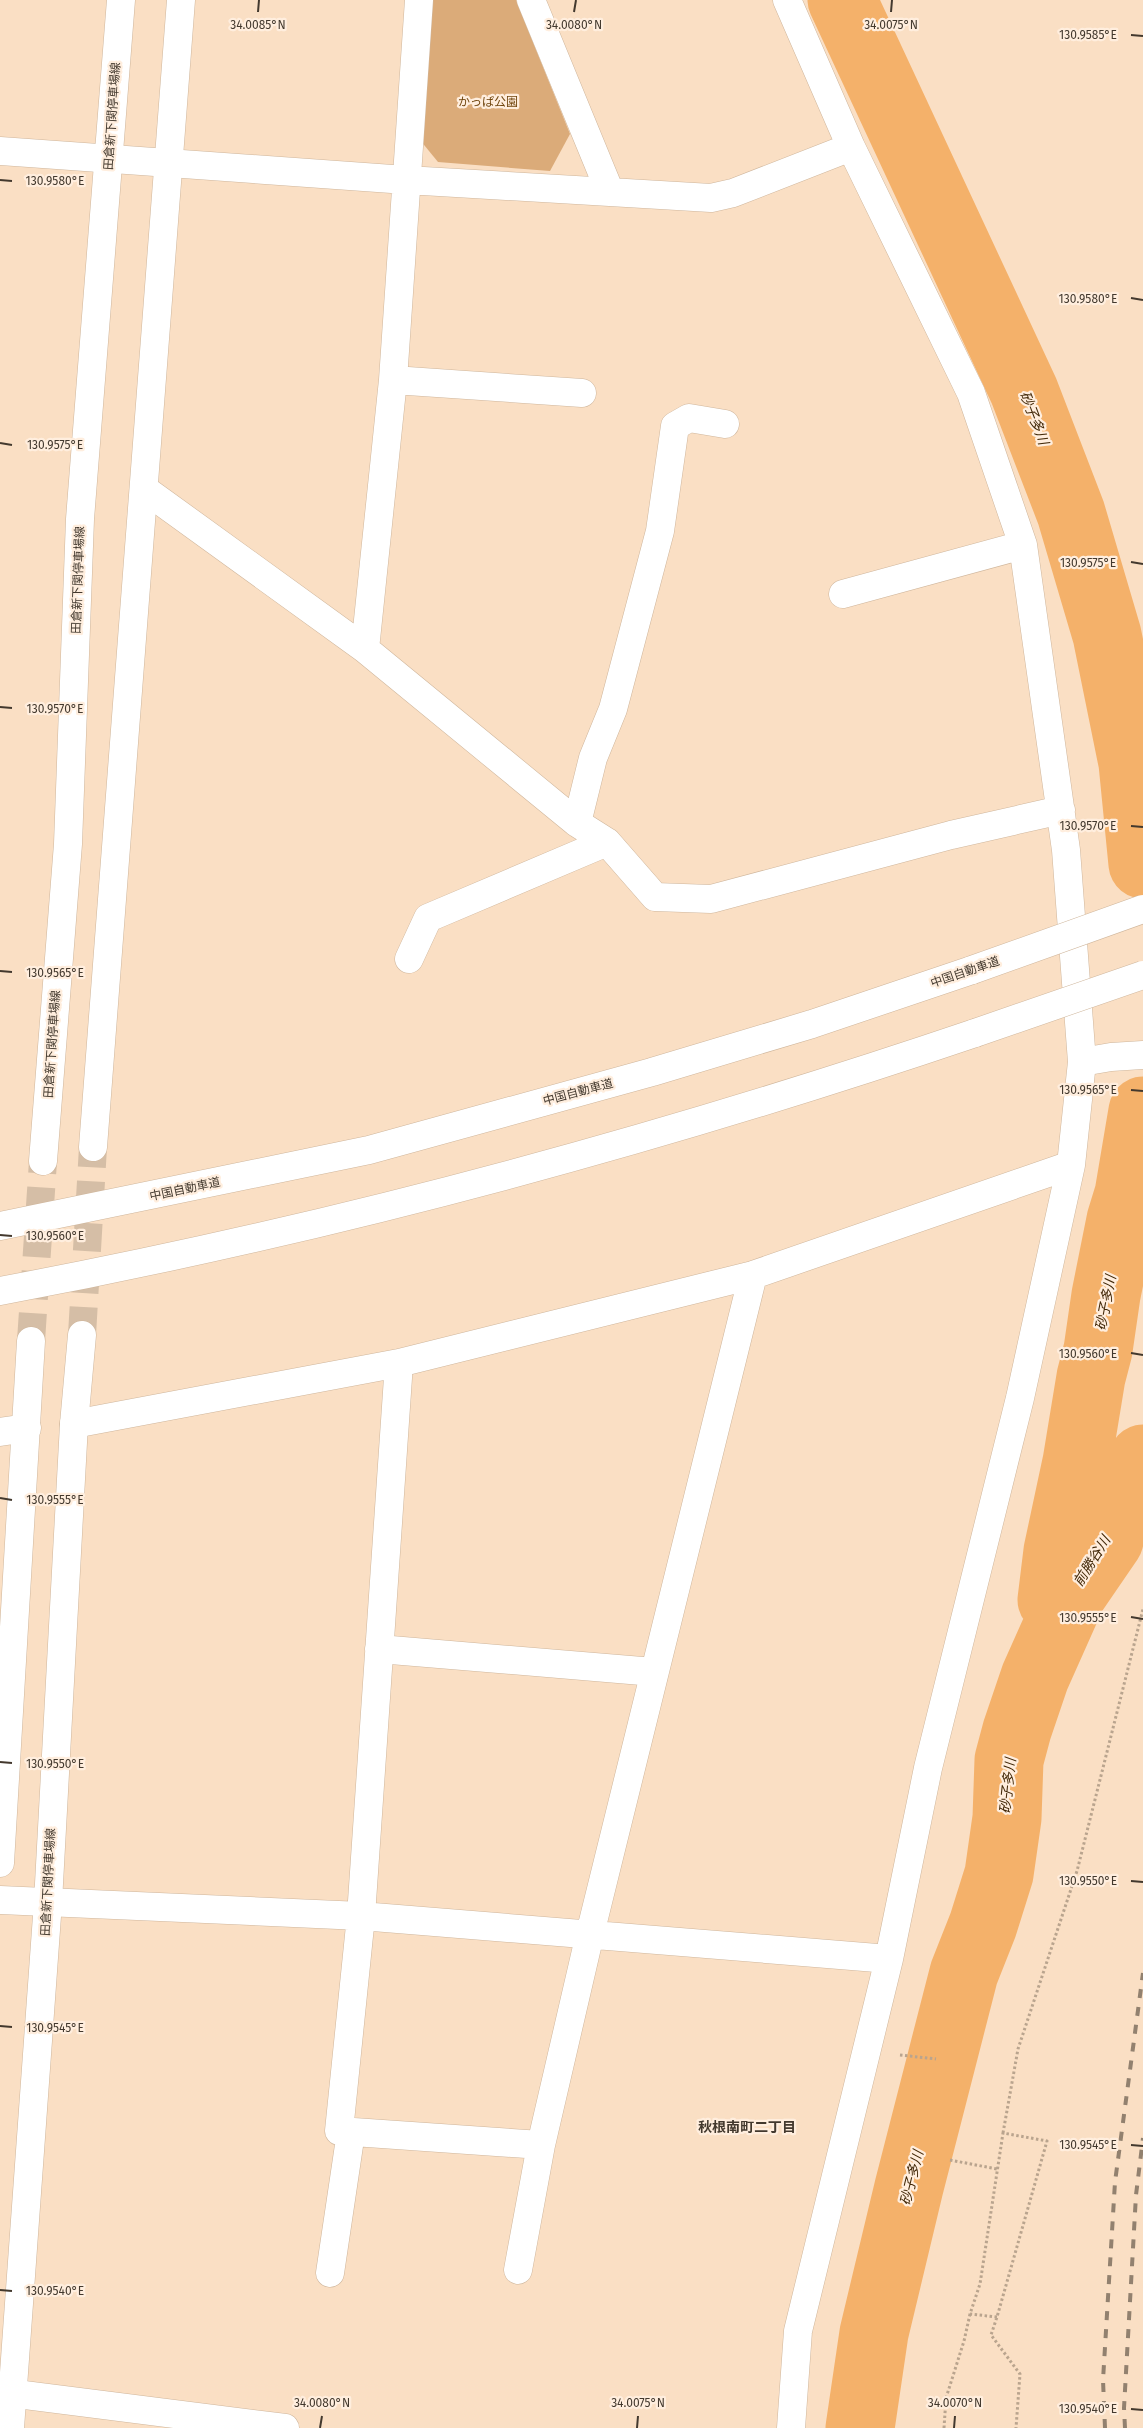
<svg xmlns="http://www.w3.org/2000/svg" width="1143" height="2428" font-family="'Fira Sans','Noto Sans JP',sans-serif">
<style>
.green{fill:#dbab79}
.lines{fill:none;stroke-linecap:round;stroke-linejoin:round}
.river{stroke:#f4b16a;stroke-width:69}
.major-tunnel{stroke:#d5bea6;stroke-width:28;stroke-dasharray:28 14;stroke-linecap:butt}
.minor-casing{stroke:#cfb69c;stroke-width:29}
.major-casing{stroke:#cfb69c;stroke-width:29}
.highway-casing{stroke:#cfb69c;stroke-width:29}
.path{stroke:#b9a48e;stroke-width:3;stroke-dasharray:2.5 2.5;stroke-linecap:butt}
.minor{stroke:#fff;stroke-width:28}
.major{stroke:#fff;stroke-width:28}
.highway{stroke:#fff;stroke-width:28}
.rail{stroke:#92816f;stroke-width:4;stroke-dasharray:9 9;stroke-linecap:butt}
.highway-bridge-casing{stroke:#cfb69c;stroke-width:29;stroke-linecap:butt}
.highway-bridge{stroke:#fff;stroke-width:28}
.ticks{fill:none;stroke:#43392e;stroke-width:2}
.labels{text-anchor:middle;dominant-baseline:central;stroke-width:4.5;stroke-linejoin:round;paint-order:stroke}
.park-label{font-size:12px;fill:#71460e;stroke:#ffeede}
.street-label{font-size:12px;fill:#43392e;stroke:#ffeede}
.water-label{font-size:14px;font-style:italic;fill:#422808;stroke:#ffeede}
.neighbourhood-label{font-size:14px;font-weight:bold;fill:#43392e;stroke:#ffeede}
.ticks-label{font-size:12px;text-anchor:middle;fill:#43392e;stroke:#ffeede;stroke-width:4.5;stroke-linejoin:round;paint-order:stroke}
</style>
<rect width="100%" height="100%" fill="#fadfc4"/>
<path class="green" d="M 431,0 L 516,0 L 570,134 L 550,171 L 438,162 L 420,140 Z"/>
<g class="lines">
<path class="river" d="M 842,0 L 1024,391 L 1071,513 L 1107,635 L 1133,763 L 1143,864
M 1052,1600 L 1058,1551 L 1077,1462 L 1091,1377 L 1098,1350 L 1106,1295 L 1121,1220 L 1129,1194 L 1143,1111
M 860,2428 L 874,2333 L 909,2187 L 964,1973 L 983,1925 L 999,1874 L 1007,1818 L 1009,1760 L 1017,1730 L 1035,1677 L 1072,1594 L 1109,1540 L 1120,1495 L 1143,1459"/>
<path class="major-tunnel" d="M 82,1335 L 93,1147
M 31,1341 L 43,1161"/>
<defs>
<path id="minor" d="M 531,0 L 610,192
M 787,0 L 851,147 L 971,393 L 1023,545 L 1066,850 L 1082,1062 L 1071,1165 L 1020,1398 L 928,1768 L 889,1959 L 798,2331 L 791,2428
M 0,151 L 406,180 L 711,198 L 733,193 L 851,147
M 393,380 L 582,393
M 144,489 L 365,649 L 577,823 L 607,842 L 655,897 L 711,899 L 951,835 L 1061,810
M 843,594 L 1023,545
M 365,649 L 393,380 L 419,0
M 577,823 L 593,758 L 613,709 L 660,531 L 675,426 L 689,418 L 725,424
M 409,959 L 428,918 L 607,842
M 1082,1062 L 1111,1057 L 1143,1055
M 399,1363 L 361,1916 L 339,2131 L 541,2145 L 590,1934 L 753,1275
M 74,1424 L 399,1363 L 753,1275 L 1071,1165
M 0,1432 L 27,1428
M 379,1649 L 654,1672
M 0,1900 L 361,1916 L 889,1959
M 518,2270 L 541,2145
M 330,2273 L 351,2132
M 0,2392 L 285,2428"/>
<path id="major" d="M 93,1147 L 181,0
M 43,1161 L 68,844 L 80,519 L 121,0
M 0,1863 L 31,1341
M 10,2428 L 48,1902 L 74,1424 L 82,1335"/>
<path id="highway" d="M 0,1226 L 369,1150 L 652,1072 L 812,1024 L 972,970
M 0,1291 C 331,1229 656,1141 975,1033"/>
</defs>
<use href="#minor" class="minor-casing"/>
<use href="#major" class="major-casing"/>
<use href="#highway" class="highway-casing"/>
<path class="path" d="M 900,2055 L 936,2059
M 1003,2133 L 1018,2049 L 1077,1871 L 1143,1609
M 950,2160 L 997,2169
M 997,2317 L 970,2314 L 980,2284 L 1003,2133 L 1047,2141 L 997,2317 L 991,2335 L 1020,2374 L 1016,2428
M 944,2428 L 946,2398 L 964,2341 L 970,2314"/>
<use href="#minor" class="minor"/>
<use href="#major" class="major"/>
<use href="#highway" class="highway"/>
<path class="rail" d="M 1105,2428 L 1103,2380 L 1115,2182 L 1143,1973
M 1125,2428 L 1124,2408 L 1136,2195 L 1143,2138"/>
<defs>
<path id="highway-bridge" d="M 972,970 L 1143,909
M 975,1033 L 1143,975"/>
</defs>
<use href="#highway-bridge" class="highway-bridge-casing"/>
<use href="#highway-bridge" class="highway-bridge"/>
</g>
<path class="ticks" d="M 258,12 L 259,0M 574,12 L 576,0M 891,12 L 892,0M 1131,35 L 1143,36M 0,180 L 12,181M 1131,298 L 1143,300M 0,443 L 12,445M 1131,562 L 1143,564M 0,707 L 12,708M 1131,826 L 1143,827M 0,971 L 12,972M 1131,1090 L 1143,1091M 0,1235 L 12,1236M 1131,1353 L 1143,1355M 0,1498 L 12,1500M 1131,1617 L 1143,1619M 0,1762 L 12,1763M 1131,1881 L 1143,1882M 0,2026 L 12,2027M 1131,2145 L 1143,2146M 0,2290 L 12,2291M 1131,2409 L 1143,2410M 320,2428 L 322,2416M 637,2428 L 638,2416M 954,2428 L 955,2416"/>
<g class="labels">
<g class="park-label">
<text x="488" y="102">かっぱ公園</text>
</g>
<g class="street-label">
<text transform="translate(112 116) rotate(-86)">田倉新下関停車場線</text>
<text transform="translate(78 580) rotate(-88)">田倉新下関停車場線</text>
<text transform="translate(965 972) rotate(-19)">中国自動車道</text>
<text transform="translate(52 1044) rotate(-86)">田倉新下関停車場線</text>
<text transform="translate(578 1092) rotate(-15)">中国自動車道</text>
<text transform="translate(185 1189) rotate(-12)">中国自動車道</text>
<text transform="translate(48 1882) rotate(-87)">田倉新下関停車場線</text>
</g>
<g class="water-label">
<text transform="translate(1034 418) rotate(69)">砂子多川</text>
<text transform="translate(1106 1303) rotate(-79)">砂子多川</text>
<text transform="translate(1092 1561) rotate(-58)">前勝谷川</text>
<text transform="translate(1008 1786) rotate(-84)">砂子多川</text>
<text transform="translate(912 2178) rotate(-76)">砂子多川</text>
</g>
<g class="neighbourhood-label">
<text x="747" y="2127">秋根南町二丁目</text>
</g>
</g>
<g class="ticks-label">
<text x="258" y="29">34.0085°N</text>
<text x="574" y="29">34.0080°N</text>
<text x="891" y="29">34.0075°N</text>
<text x="1088" y="39">130.9585°E</text>
<text x="55" y="185">130.9580°E</text>
<text x="1088" y="303">130.9580°E</text>
<text x="55" y="449">130.9575°E</text>
<text x="1088" y="567">130.9575°E</text>
<text x="55" y="713">130.9570°E</text>
<text x="1088" y="830">130.9570°E</text>
<text x="55" y="977">130.9565°E</text>
<text x="1088" y="1094">130.9565°E</text>
<text x="55" y="1240">130.9560°E</text>
<text x="1088" y="1358">130.9560°E</text>
<text x="55" y="1504">130.9555°E</text>
<text x="1088" y="1622">130.9555°E</text>
<text x="55" y="1768">130.9550°E</text>
<text x="1088" y="1885">130.9550°E</text>
<text x="55" y="2032">130.9545°E</text>
<text x="1088" y="2149">130.9545°E</text>
<text x="55" y="2295">130.9540°E</text>
<text x="322" y="2407">34.0080°N</text>
<text x="638" y="2407">34.0075°N</text>
<text x="955" y="2407">34.0070°N</text>
<text x="1088" y="2413">130.9540°E</text>
</g>
</svg>
